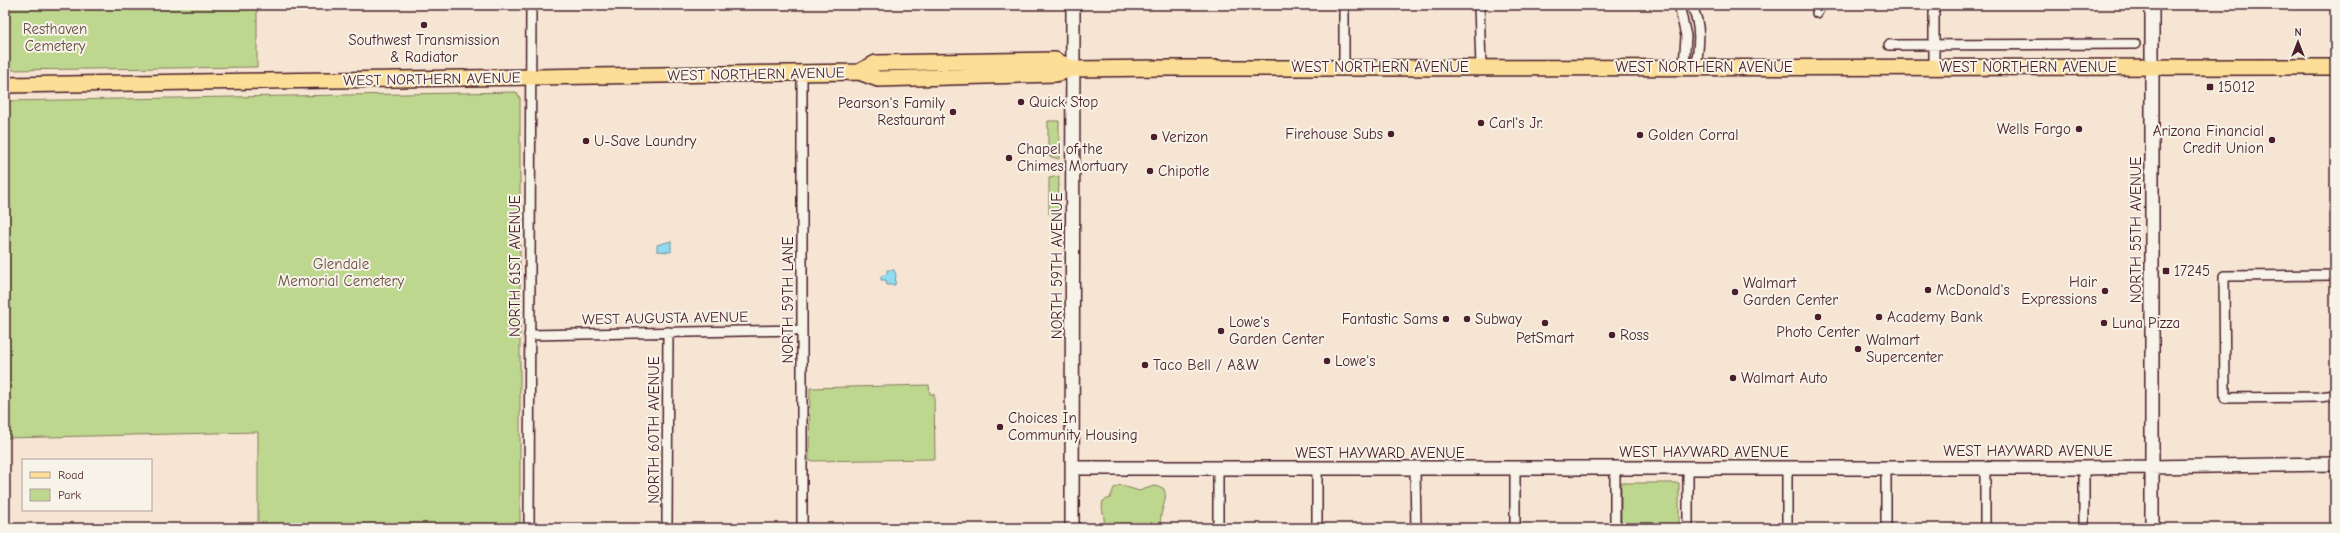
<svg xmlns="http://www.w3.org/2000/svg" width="2340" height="533" font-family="'Comic Neue',sans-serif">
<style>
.green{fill:#bed78e;stroke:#847b5c}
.water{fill:#8fdcf0;stroke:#7390a1}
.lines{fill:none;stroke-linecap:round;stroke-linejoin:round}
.street-casing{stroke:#4a1f2b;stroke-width:12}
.secondary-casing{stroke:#4a1f2b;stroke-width:16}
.primary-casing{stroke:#4a1f2b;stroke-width:18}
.street{stroke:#f7f3e8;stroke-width:9}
.secondary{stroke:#f7f3e8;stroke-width:13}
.primary{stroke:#fcde96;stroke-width:15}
.poi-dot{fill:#4a1f2b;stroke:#f7f3e8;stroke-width:1.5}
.labels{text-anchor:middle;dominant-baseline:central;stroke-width:4;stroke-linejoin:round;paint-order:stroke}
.park-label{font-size:15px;fill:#674d44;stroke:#f7f3e8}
.poi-label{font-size:15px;fill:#4a1f2b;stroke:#f7f3e8;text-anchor:start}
.street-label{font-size:15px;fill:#4a1f2b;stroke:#f7f3e8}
</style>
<rect width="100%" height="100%" fill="#f6e5d3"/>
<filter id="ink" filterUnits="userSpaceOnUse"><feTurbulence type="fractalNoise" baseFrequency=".025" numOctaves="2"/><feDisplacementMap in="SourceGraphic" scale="8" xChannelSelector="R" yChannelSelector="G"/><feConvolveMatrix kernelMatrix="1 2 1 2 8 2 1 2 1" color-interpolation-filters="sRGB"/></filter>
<g filter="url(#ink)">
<path class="green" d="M 5,5 L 257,5 L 257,67 L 5,70 Z
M 516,92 L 520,98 L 520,528 L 258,528 L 258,432 L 5,438 L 5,101 Z
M 1048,121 L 1059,121 L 1059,159 L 1048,156 Z
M 1059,176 L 1058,214 L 1049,214 L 1049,178 Z
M 929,385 L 930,394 L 934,394 L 935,459 L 809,461 L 810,388 Z
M 1621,483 L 1679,483 L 1679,528 L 1621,528 Z
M 1120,485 L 1139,491 L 1154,486 L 1163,488 C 1171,499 1156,513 1162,528 L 1103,528 C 1107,519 1100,511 1103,501 L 1110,498 L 1114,488 Z"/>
<path class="water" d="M 671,241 L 671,252 L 657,251 L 657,245 Z
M 887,270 L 894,270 L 896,275 L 895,285 L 887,285 L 886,280 L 881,280 L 881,276 L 887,274 Z"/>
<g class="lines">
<defs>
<path id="street" d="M 1344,5 L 1344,68
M 1479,5 L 1481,67
M 1679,5 L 1686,36 L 1684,67
M 1691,5 C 1702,25 1699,46 1696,67
M 1934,5 L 1934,66
M 1817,13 L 1821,5
M 1889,45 L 2135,44
M 2335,275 L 2224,276 L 2225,398 L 2320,397 L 2335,395
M 529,335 L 802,330
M 1886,467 L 1886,528
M 1415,468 L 1416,528
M 1515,468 L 1515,528
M 1688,468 L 1688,528
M 1787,468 L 1787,528
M 2084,468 L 2084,528
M 529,528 L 531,5
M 667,528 L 668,332
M 802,528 L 802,73
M 1218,528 L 1218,469
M 1317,528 L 1317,469
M 1615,528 L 1615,468
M 1985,528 L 1985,467"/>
<path id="secondary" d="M 1072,468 L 2084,468 L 2335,464
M 1072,528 L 1073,5
M 2152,528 L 2152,5"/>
<path id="primary" d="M 859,72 L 876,63 L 1055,60 L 1073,69
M 5,85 L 859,72 L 878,79 L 1055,74 L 1073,69 L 1164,68 L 2335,67"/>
</defs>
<use href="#street" class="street-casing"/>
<use href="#secondary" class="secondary-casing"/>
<use href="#primary" class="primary-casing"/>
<use href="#street" class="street"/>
<use href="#secondary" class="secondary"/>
<use href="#primary" class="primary"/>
</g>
</g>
<g class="poi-dot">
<circle cx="424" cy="25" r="4"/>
<rect x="2206" y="83" width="8" height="8" rx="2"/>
<circle cx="1021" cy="102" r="4"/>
<circle cx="953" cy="112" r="4"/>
<circle cx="1481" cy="123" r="4"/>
<circle cx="2079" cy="129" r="4"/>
<circle cx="1391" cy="134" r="4"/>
<circle cx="1640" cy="135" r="4"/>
<circle cx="1154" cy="137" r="4"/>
<circle cx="2272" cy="140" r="4"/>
<circle cx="586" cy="141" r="4"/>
<circle cx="1009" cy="158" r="4"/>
<circle cx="1150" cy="171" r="4"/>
<rect x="2162" y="267" width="8" height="8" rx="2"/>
<circle cx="1928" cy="290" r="4"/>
<circle cx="2105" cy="291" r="4"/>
<circle cx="1735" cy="292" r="4"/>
<circle cx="1818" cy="317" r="4"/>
<circle cx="1879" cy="317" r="4"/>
<circle cx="1446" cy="319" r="4"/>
<circle cx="1467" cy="319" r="4"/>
<circle cx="1545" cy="323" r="4"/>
<circle cx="2104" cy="323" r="4"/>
<circle cx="1221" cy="331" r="4"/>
<circle cx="1612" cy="335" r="4"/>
<circle cx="1858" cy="349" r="4"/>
<circle cx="1327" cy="361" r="4"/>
<circle cx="1145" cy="365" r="4"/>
<circle cx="1733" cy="378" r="4"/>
<circle cx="1000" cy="427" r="4"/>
</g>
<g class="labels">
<g class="park-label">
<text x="55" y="29">Resthaven<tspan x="55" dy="17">Cemetery</tspan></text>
<text x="341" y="264">Glendale<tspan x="341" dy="17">Memorial Cemetery</tspan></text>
</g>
<g class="poi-label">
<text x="424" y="40" text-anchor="middle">Southwest Transmission<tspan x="424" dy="17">&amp; Radiator</tspan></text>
<text x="2218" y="87">15012</text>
<text x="1029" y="102">Quick Stop</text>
<text x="945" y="103" text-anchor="end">Pearson's Family<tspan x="945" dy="17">Restaurant</tspan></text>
<text x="1489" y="123">Carl's Jr.</text>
<text x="2071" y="129" text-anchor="end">Wells Fargo</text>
<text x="2264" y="131" text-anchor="end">Arizona Financial<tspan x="2264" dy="17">Credit Union</tspan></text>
<text x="1383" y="134" text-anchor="end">Firehouse Subs</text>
<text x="1648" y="135">Golden Corral</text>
<text x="1162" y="137">Verizon</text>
<text x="594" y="141">U-Save Laundry</text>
<text x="1017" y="149">Chapel of the<tspan x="1017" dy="17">Chimes Mortuary</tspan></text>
<text x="1158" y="171">Chipotle</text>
<text x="2174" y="271">17245</text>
<text x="2097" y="282" text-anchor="end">Hair<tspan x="2097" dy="17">Expressions</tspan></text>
<text x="1743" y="283">Walmart<tspan x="1743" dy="17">Garden Center</tspan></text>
<text x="1936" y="290">McDonald's</text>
<text x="1887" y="317">Academy Bank</text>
<text x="1438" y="319" text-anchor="end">Fantastic Sams</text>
<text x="1475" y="319">Subway</text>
<text x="1229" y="322">Lowe's<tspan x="1229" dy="17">Garden Center</tspan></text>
<text x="2112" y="323">Luna Pizza</text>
<text x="1818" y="332" text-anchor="middle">Photo Center</text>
<text x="1620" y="335">Ross</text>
<text x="1545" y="338" text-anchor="middle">PetSmart</text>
<text x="1866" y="340">Walmart<tspan x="1866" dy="17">Supercenter</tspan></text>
<text x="1335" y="361">Lowe's</text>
<text x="1153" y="365">Taco Bell / A&amp;W</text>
<text x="1741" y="378">Walmart Auto</text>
<text x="1008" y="418">Choices In<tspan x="1008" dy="17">Community Housing</tspan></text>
</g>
<g class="street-label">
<text x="1380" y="67">WEST NORTHERN AVENUE</text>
<text x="1704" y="67">WEST NORTHERN AVENUE</text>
<text x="2028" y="67">WEST NORTHERN AVENUE</text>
<text transform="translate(756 74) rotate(-1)">WEST NORTHERN AVENUE</text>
<text transform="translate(432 79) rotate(-1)">WEST NORTHERN AVENUE</text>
<text transform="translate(2136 230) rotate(-90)">NORTH 55TH AVENUE</text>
<text transform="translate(515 266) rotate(-90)">NORTH 61ST AVENUE</text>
<text transform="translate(1057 266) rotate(-90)">NORTH 59TH AVENUE</text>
<text transform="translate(788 300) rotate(-90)">NORTH 59TH LANE</text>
<text transform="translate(665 318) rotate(-1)">WEST AUGUSTA AVENUE</text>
<text transform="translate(654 430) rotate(-90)">NORTH 60TH AVENUE</text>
<text x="2028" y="451">WEST HAYWARD AVENUE</text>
<text x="1704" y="452">WEST HAYWARD AVENUE</text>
<text x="1380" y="453">WEST HAYWARD AVENUE</text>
</g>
</g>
<rect width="2340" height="533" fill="none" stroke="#f7f3e8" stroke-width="20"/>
<rect x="10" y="10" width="2320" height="513" fill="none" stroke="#4a1f2b" stroke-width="1.5" filter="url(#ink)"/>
<rect x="22" y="459" width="130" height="52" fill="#f7f3e8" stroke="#b29e9c"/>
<rect x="30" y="472" width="20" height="6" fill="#fcde96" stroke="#b29e9c"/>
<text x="58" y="479" font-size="12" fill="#4a1f2b">Road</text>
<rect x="30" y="489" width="20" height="12" fill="#bed78e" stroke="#b29e9c"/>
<text x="58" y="499" font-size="12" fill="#4a1f2b">Park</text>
<g transform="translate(2298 42)" stroke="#f7f3e8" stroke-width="3" paint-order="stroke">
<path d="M0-3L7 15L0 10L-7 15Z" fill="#4a1f2b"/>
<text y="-6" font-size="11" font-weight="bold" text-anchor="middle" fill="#4a1f2b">N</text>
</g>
</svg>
